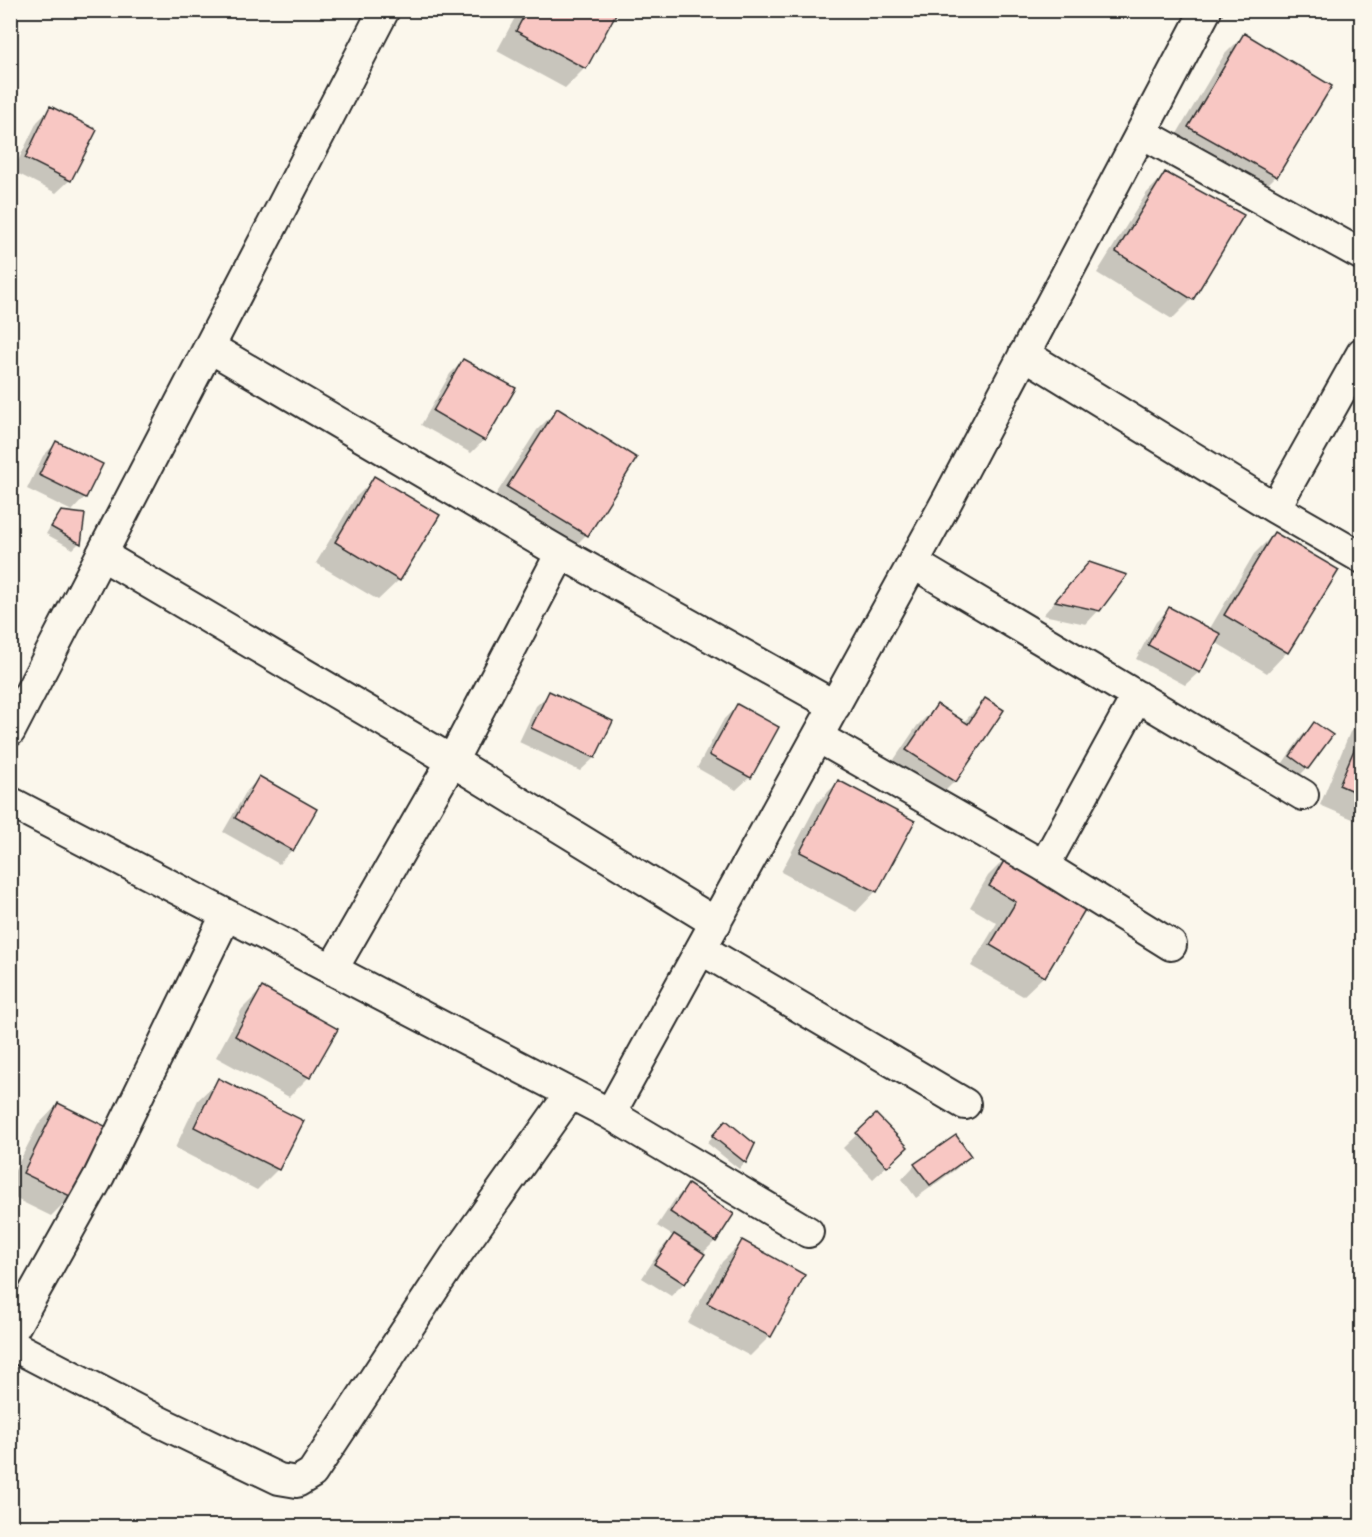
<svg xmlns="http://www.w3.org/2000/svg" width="1372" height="1537" font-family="Itim,sans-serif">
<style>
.shadow{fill:#0003}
.building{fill:#f8c7c3;stroke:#2b2b2b;stroke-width:1.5}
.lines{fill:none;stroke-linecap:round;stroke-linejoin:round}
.minor-casing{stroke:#2b2b2b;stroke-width:34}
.minor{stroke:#fbf7ec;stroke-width:30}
</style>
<rect width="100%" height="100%" fill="#fbf7ec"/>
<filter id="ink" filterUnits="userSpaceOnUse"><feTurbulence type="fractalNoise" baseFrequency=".0167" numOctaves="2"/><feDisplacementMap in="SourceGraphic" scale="12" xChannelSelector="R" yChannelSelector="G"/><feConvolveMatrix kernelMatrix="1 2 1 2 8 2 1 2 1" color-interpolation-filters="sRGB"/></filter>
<g filter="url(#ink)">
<path class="shadow" d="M 519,10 L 616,10 L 585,68 L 565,88 L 497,51 Z
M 1244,35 L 1276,176 L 1256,196 L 1169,147 L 1224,55 Z
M 51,108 L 70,180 L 56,193 L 13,171 L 37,122 Z
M 1166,173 L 1192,299 L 1172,319 L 1097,273 L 1146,194 Z
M 464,360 L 484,440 L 471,453 L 421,425 L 450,374 Z
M 557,410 L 635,458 L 586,535 L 566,555 L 488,507 L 537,430 Z
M 56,443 L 85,497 L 72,511 L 27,489 L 43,456 Z
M 375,478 L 399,580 L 378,600 L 316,563 L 355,498 Z
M 62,512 L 79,543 L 73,549 L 46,534 L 55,519 Z
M 1274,534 L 1287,652 L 1267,673 L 1215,642 L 1199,672 L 1185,685 L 1136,659 L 1156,622 L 1169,609 L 1209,630 L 1254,554 Z
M 1076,577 L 1099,610 L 1086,624 L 1043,615 Z
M 550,693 L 611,722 L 594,758 L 580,771 L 519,742 L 536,706 Z
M 985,699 L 1002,710 L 955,781 L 935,801 L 887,770 L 917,726 L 937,706 L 963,723 Z
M 737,706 L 750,777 L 736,790 L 697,768 L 724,719 Z
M 1362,721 L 1362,823 L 1320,805 L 1350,732 Z
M 1314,724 L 1307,768 L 1294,781 L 1278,770 L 1301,737 Z
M 259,778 L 292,850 L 279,864 L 223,832 L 246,792 Z
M 838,782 L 876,891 L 856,912 L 781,872 L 818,802 Z
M 1008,856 L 1087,903 L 1044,976 L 1023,996 L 971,966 L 997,923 L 970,907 L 988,876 Z
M 262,989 L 309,1077 L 289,1097 L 216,1057 L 242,1009 Z
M 219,1080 L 302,1122 L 278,1169 L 257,1190 L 175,1148 L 198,1100 Z
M 58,1104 L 71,1196 L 51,1216 L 10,1196 L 10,1180 L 38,1125 Z
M 876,1116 L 892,1161 L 873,1179 L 843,1148 Z
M 719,1129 L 753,1145 L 745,1162 L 739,1169 L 707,1143 Z
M 969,1156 L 956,1169 L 916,1198 L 902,1179 L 915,1165 Z
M 688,1186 L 732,1215 L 715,1241 L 702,1254 L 684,1283 L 671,1296 L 642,1278 L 661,1249 L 673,1236 L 657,1226 L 675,1199 Z
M 742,1242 L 770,1336 L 750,1356 L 688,1323 L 722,1262 Z"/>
<path class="building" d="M 527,10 L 618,10 L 586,69 L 516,31 Z
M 1244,33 L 1332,86 L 1277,177 L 1188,127 Z
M 50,106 L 97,130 L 71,181 L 25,158 Z
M 1165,172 L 1244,215 L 1193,300 L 1116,252 Z
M 463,359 L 516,388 L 485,441 L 433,411 Z
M 557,408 L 637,458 L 588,536 L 507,487 Z
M 56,441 L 103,464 L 86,498 L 39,475 Z
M 374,476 L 440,515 L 400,581 L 335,542 Z
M 61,511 L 85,514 L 81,544 L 51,527 Z
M 1274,532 L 1339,570 L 1288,653 L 1224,615 Z
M 1089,562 L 1127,575 L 1100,611 L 1055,601 Z
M 1169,607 L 1221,634 L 1200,673 L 1148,645 Z
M 549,691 L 613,721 L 595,758 L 531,728 Z
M 985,698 L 1004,710 L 956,782 L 906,750 L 937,704 L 968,724 Z
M 737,704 L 779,727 L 751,778 L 709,755 Z
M 1314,722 L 1333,735 L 1308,769 L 1290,756 Z
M 1362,731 L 1362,795 L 1339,785 Z
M 259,776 L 317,809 L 293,851 L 235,818 Z
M 838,780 L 915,821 L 877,892 L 800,852 Z
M 1008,854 L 1089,903 L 1045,977 L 990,945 L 1016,902 L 989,886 Z
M 262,987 L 338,1029 L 310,1078 L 235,1036 Z
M 218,1078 L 304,1121 L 279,1170 L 194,1127 Z
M 58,1103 L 107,1127 L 72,1197 L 23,1173 Z
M 876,1114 L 908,1147 L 887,1167 L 856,1133 Z
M 726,1120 L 755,1144 L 746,1163 L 712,1136 Z
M 956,1135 L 971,1156 L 930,1185 L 914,1164 Z
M 688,1184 L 734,1214 L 716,1242 L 670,1212 Z
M 674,1234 L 705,1254 L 685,1284 L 654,1264 Z
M 742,1240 L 805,1275 L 771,1337 L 707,1303 Z"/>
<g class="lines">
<defs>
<path id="minor" d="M 1142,133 L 1362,255
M 209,347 L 561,553 L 835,706
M 1024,354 L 1275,508 L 1362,558
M 1275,508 L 1362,353
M 102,555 L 452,761 L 716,923
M 913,563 L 1303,795
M 10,731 L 384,10
M 818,737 L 1044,866 L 1171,945
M 10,802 L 610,1114 L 808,1232
M 1044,866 L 1137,696
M 701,949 L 965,1104
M 332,970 L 452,761 L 561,553
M 610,1114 L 947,501 L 1206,10
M 10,1335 L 99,1176 L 226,915
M 10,1344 L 160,1422 L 279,1479 L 297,1482 L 312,1473 L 454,1258 L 570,1094"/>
</defs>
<use href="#minor" class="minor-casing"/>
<use href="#minor" class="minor"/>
</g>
</g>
<rect width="1372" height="1537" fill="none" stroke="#fbf7ec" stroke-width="36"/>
<rect x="18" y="18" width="1336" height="1501" fill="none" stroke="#2b2b2b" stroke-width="2" filter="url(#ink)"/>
</svg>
